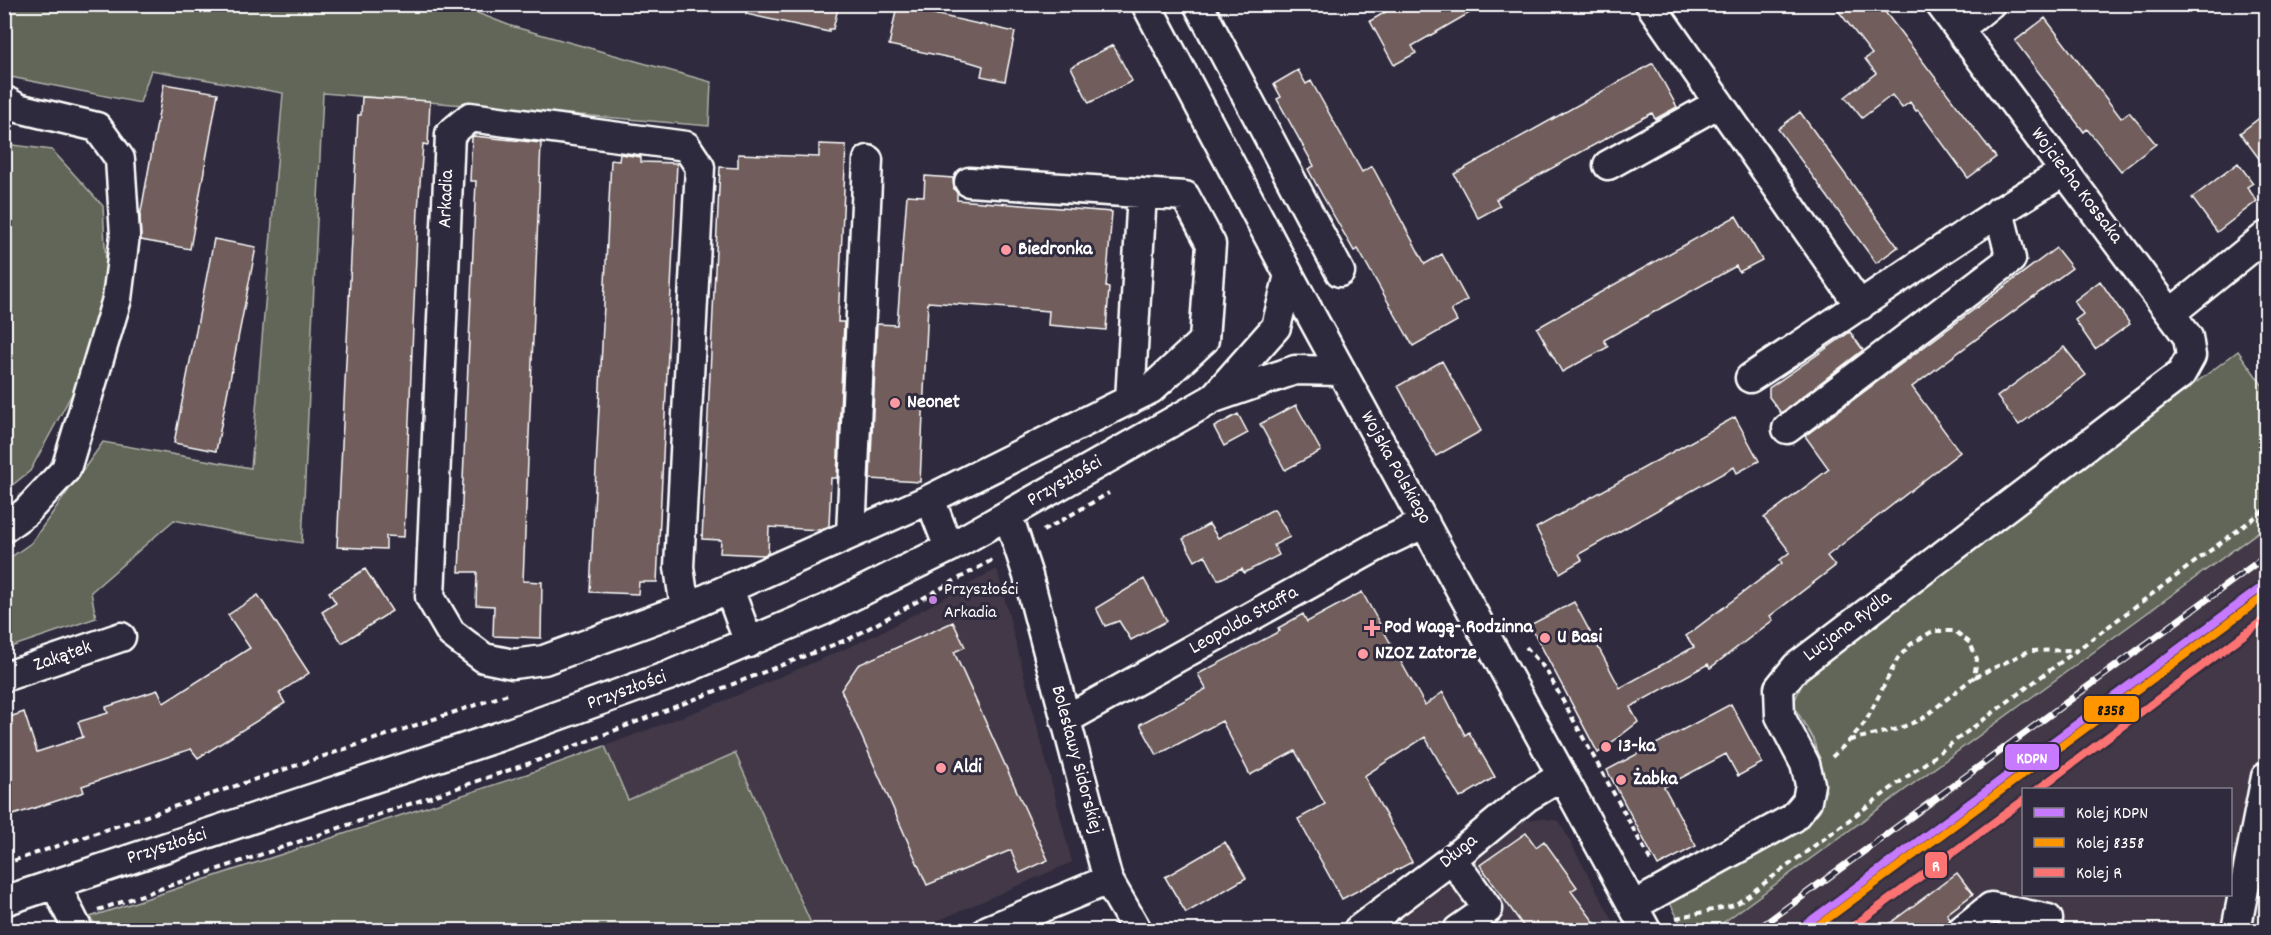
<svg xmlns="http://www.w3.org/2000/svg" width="2271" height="935" font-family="Dekko,sans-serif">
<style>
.built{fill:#423946;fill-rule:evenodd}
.green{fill:#626658;stroke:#b0b2ac;stroke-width:1.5}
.building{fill:#6f5d5c;stroke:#fff;stroke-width:1.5}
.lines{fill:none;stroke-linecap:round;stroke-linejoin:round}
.minor-casing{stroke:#fff;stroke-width:33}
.path{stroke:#fff;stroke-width:4;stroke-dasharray:6 4.5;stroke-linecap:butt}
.minor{stroke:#2f2a3d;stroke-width:28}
.rail-casing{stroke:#fff;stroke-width:7}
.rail{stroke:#2f2a3d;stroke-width:4.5;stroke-dasharray:14;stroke-linecap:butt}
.rail-1-casing{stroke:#2f2a3d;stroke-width:12}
.rail-2-casing{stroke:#2f2a3d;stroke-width:12}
.rail-3-casing{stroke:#2f2a3d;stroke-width:12}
.rail-1{stroke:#c77afe;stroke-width:8}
.rail-2{stroke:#ff9500;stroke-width:8}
.rail-3{stroke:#fc7373;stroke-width:8}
.poi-dot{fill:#ff9aa2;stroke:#2f2a3d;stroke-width:2}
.bus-dot{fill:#c483df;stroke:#2f2a3d;stroke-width:2}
.labels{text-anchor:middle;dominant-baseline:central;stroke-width:6;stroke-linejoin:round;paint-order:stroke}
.bus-label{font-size:18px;fill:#fff;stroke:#2f2a3d;text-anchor:start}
.street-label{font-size:20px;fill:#fff;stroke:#2f2a3d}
.poi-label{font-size:20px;font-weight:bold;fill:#fff;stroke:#2f2a3d;text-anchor:start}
.line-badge{stroke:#2f2a3d;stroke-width:2}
.badge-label{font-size:16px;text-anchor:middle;font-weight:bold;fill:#fff}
.pale-badge-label{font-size:16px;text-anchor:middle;font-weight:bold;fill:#111}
</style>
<rect width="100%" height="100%" fill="#2f2a3d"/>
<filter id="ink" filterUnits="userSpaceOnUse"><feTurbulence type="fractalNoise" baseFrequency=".0167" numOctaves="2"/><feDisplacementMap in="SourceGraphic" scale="12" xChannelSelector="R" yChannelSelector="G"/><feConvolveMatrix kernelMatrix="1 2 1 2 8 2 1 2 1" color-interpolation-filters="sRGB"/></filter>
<g filter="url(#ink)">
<path class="built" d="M 2266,526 L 2266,930 L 1713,930 L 2146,615 ZM 2024,790 L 2230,790 L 2230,894 L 2024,894 Z
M 997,569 L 1072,862 L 917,930 L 814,930 L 735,753 L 628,800 L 605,746 L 726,700 L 854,645 L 889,628 Z
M 1541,818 L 1559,821 L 1618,930 L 1376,930 L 1520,821 Z"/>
<path class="green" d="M 5,5 L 457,5 L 511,26 L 711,82 L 709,126 L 323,93 L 302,543 L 237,533 L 174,520 L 91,592 L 96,618 L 5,649 L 4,562 L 31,543 L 103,442 L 251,468 L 283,93 L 151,70 L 140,103 L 11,77 L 5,67 Z
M 5,144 L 52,150 L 103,206 L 107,283 L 80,379 L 30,471 L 5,491 Z
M 2238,351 L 2266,390 L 2266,526 L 1713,930 L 1684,930 L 1670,903 L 1811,822 L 1826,791 L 1814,741 L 1793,704 L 1803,682 L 1822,663 Z
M 605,746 L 628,800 L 735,753 L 814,930 L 99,930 L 90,917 L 527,774 Z"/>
<path class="building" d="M 747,4 L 839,4 L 833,29 L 829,29 L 829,32 L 746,14 Z
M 1399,4 L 1485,4 L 1412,46 L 1416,53 L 1394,65 L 1370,21 Z
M 1833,4 L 1879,4 L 1996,157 L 1968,178 L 1918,110 L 1916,111 L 1910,102 L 1902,108 L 1892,95 L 1862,118 L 1845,97 L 1876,73 L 1865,59 L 1872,54 Z
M 897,6 L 1015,32 L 1005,81 L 981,76 L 983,66 L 970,62 L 889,45 Z
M 2045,18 L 2121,118 L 2129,112 L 2156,144 L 2121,171 L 2087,129 L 2084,132 L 2015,41 Z
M 1113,45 L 1132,81 L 1089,103 L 1071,67 Z
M 1653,63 L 1677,107 L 1655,119 L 1652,113 L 1496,199 L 1500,206 L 1478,218 L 1454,174 Z
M 1298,70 L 1306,84 L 1311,81 L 1362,172 L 1372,166 L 1425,264 L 1442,254 L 1467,300 L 1451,310 L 1457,321 L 1413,346 L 1358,249 L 1354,251 L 1322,195 L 1308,169 L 1314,166 L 1277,99 L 1281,97 L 1274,84 Z
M 164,84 L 218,93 L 190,249 L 141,240 L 140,217 Z
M 362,97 L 430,101 L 428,145 L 423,144 L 418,210 L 404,537 L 386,536 L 386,549 L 337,547 L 358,115 L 361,115 Z
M 1800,112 L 1898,247 L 1876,263 L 1778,129 Z
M 2266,113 L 2266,168 L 2240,133 Z
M 474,136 L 541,143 L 523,581 L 542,582 L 541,638 L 493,636 L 494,606 L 476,605 L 477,572 L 459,572 L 476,181 L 470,181 L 472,137 Z
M 819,144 L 846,145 L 838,322 L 844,322 L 837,478 L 831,478 L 829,526 L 820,530 L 769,527 L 768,553 L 764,555 L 720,553 L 721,540 L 702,539 L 720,167 L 738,168 L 738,154 L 819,157 Z
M 620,154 L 641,157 L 641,162 L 677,163 L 657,582 L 639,582 L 638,594 L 590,592 L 611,160 L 619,161 Z
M 2238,163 L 2253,183 L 2247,187 L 2257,201 L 2217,232 L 2192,198 Z
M 925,176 L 953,178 L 954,189 L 957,193 L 957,200 L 1112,212 L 1106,287 L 1109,288 L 1106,330 L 1048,325 L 1049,311 L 928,302 L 920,482 L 870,479 L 877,324 L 897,325 L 907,195 L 924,196 Z
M 1736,216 L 1762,260 L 1739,272 L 1736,266 L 1604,340 L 1608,347 L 1562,372 L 1537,328 Z
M 214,239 L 256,247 L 216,451 L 174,443 Z
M 2056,248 L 2072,268 L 1912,387 L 1960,452 L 1827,556 L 1835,566 L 1770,616 L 1773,620 L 1710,668 L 1708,664 L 1630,707 L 1638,722 L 1598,753 L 1530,625 L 1574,602 L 1620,688 L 1694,647 L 1686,636 L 1782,563 L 1780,560 L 1790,552 L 1764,518 L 1829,469 L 1805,436 Z
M 2100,281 L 2130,324 L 2095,349 L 2075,320 L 2083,314 L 2074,301 Z
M 1850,332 L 1863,350 L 1781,413 L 1769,397 L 1769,388 Z
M 2064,347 L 2086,375 L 2019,425 L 1997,397 Z
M 1442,361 L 1481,431 L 1436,456 L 1398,386 Z
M 1296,405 L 1321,451 L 1285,470 L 1260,424 Z
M 1238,414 L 1248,433 L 1224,446 L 1214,427 Z
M 1735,417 L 1759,461 L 1737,473 L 1734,467 L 1579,554 L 1582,560 L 1560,573 L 1536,528 Z
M 1274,509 L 1290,537 L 1274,545 L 1279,555 L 1244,573 L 1242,569 L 1218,580 L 1205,555 L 1195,561 L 1183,539 L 1209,524 L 1218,538 Z
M 365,569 L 392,611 L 342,643 L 322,612 L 336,603 L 329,592 Z
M 1144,579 L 1167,621 L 1131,640 L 1119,621 L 1105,626 L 1096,608 Z
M 1362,592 L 1425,705 L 1443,692 L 1465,735 L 1469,732 L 1495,777 L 1460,798 L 1425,737 L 1364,776 L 1412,862 L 1342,899 L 1298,819 L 1325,804 L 1295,751 L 1250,775 L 1222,721 L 1157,755 L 1140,724 L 1206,689 L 1198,674 L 1280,631 L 1278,628 L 1303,614 L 1307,622 Z
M 258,595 L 309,673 L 279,693 L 285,703 L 198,758 L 191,749 L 82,786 L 84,792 L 4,818 L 4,719 L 24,712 L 37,752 L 83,737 L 78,722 L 108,713 L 106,707 L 158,690 L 164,703 L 250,648 L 228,615 Z
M 953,622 L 965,647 L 954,652 L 1048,860 L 1020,873 L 1011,850 L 927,885 L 841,690 L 858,665 Z
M 1731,704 L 1762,763 L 1738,776 L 1726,754 L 1664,787 L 1696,846 L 1658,866 L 1607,770 Z
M 1526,833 L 1536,847 L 1544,841 L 1577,887 L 1571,891 L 1600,930 L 1526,930 L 1480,865 Z
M 1225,842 L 1246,878 L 1186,913 L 1165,877 Z
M 1957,873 L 1973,894 L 1947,914 L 1950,919 L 1946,930 L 1881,930 Z"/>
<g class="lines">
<defs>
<path id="minor" d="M 1146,4 L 1289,275 L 1646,930
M 1198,4 L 1340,272
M 1650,4 L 1860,306
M 1959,29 L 1990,4
M 4,100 L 18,108 L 97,127 L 120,159 L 125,235 L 117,299 L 66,469 L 26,512 L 4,528
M 470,117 L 686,146 L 700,167 L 679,567 L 685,608 L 544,660 L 513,664 L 484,658 L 451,633 L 430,597 L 450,134 Z
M 1608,165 L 1719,103
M 2171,313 L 2266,236
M 1750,378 C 1855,310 1957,236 2065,171
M 1215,396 L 1276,327 L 1289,275
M 1130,400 L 1142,193
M 1787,429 L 2011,259 L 1999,211
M 930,499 L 1151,389 L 1204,340 L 1211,244 L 1185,196 L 969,182
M 851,534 L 868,160
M 729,589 L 749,643
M 685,608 L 930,499 L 949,548
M 4,677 L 121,637
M 1065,720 L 1383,543 L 1425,523
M 1452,859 L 1488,909 L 1458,930
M 1108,880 L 1137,930
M 55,884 L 78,930
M 4,901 L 498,737 L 668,676 L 824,610 L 949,548 L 1214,398 L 1295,370 L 1341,371
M 1633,906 L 1793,818 L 1807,801 L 1810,784 L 1805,764 L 1780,716 L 1779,688 L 1796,667 L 2181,374 L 2191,356 L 2188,337 L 1940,4
M 988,930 L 1108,880 L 1028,576 L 1008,515
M 1358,930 L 1452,859 L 1527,797 L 1562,776
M 1962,930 L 1991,907 L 2048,919 L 2046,930
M 2236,930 L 2266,777"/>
</defs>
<use href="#minor" class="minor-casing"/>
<path class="path" d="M 1108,4 L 1119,13
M 1043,531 L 1109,493
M 1526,647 L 1546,670 L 1652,863
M 1975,677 L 2029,651 L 2075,650
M 1832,757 L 1850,740 L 1866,721 L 1898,658 L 1911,644 L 1933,631 L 1955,631 L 1970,643 L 1977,659 L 1974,677 L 1922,719 L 1898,729 L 1850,740
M 4,864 L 511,693
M 98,910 L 539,760 L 851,638 L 994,559
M 1676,918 L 1735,905 L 2266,509"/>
<use href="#minor" class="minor"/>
<defs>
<path id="rail" d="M 1758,929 L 2266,556"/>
</defs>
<use href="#rail" class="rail-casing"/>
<use href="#rail" class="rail"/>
<defs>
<path id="rail-1" d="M 1798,930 L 2266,584"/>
<path id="rail-2" d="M 1812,930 L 2266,595"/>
<path id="rail-3" d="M 2037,790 L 2266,618
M 1848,930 L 2024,800"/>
</defs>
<use href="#rail-1" class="rail-1-casing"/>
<use href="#rail-2" class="rail-2-casing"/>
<use href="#rail-3" class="rail-3-casing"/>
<use href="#rail-1" class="rail-1"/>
<use href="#rail-2" class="rail-2"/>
<use href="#rail-3" class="rail-3"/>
</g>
</g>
<g class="poi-dot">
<circle cx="1006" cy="250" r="6"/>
<circle cx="895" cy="403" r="6"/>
<path d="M1369 619h6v6h6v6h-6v6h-6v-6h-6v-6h6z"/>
<circle cx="1545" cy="638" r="6"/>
<circle cx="1363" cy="654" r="6"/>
<circle cx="1606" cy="747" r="6"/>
<circle cx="941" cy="768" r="6"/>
<circle cx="1621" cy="780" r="6"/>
</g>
<circle class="bus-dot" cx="933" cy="600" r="5"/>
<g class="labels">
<g class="bus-label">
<text x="944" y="590">Przyszłości<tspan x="944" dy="23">Arkadia</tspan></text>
</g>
<g class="street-label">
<text transform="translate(2076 186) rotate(53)">Wojciecha Kossaka</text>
<text transform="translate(447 199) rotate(-88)">Arkadia</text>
<text transform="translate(1395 468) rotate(61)">Wojska Polskiego</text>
<text transform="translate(1065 482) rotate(-30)">Przyszłości</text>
<text transform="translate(1244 621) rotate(-29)">Leopolda Staffa</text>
<text transform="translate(1848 627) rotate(-37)">Lucjana Rydla</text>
<text transform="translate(63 657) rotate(-19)">Zakątek</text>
<text transform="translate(627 691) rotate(-20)">Przyszłości</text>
<text transform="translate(1076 760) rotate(75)">Bolesławy Sidorskiej</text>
<text transform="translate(167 847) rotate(-18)">Przyszłości</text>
<text transform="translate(1459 852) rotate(-39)">Długa</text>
</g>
<g class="poi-label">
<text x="1018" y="250">Biedronka</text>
<text x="907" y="403">Neonet</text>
<text x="1384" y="628">Pod Wagą- Rodzinna</text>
<text x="1557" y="638">U Basi</text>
<text x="1375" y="654">NZOZ Zatorze</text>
<text x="1618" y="747">13-ka</text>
<text x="953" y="768">Aldi</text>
<text x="1633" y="780">Żabka</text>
</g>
</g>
<g class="line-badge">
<rect x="2083" y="695" width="57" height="28" rx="6" fill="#ff9500"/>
<rect x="2004" y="743" width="56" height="28" rx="6" fill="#c77afe"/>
<rect x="1924" y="851" width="24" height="28" rx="6" fill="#fc7373"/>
</g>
<g class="badge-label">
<text x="2032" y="763">KDPN</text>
<text x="1936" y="871">R</text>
</g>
<g class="pale-badge-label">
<text x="2111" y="715">8358</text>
</g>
<rect width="2271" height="935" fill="none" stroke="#2f2a3d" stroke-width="24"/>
<rect x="12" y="12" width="2247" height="911" fill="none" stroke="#fff" stroke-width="2" filter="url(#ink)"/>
<rect x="2022" y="788" width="210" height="108" fill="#2f2a3d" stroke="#827f8b" stroke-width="1.5"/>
<rect x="2034" y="808" width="30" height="9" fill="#c77afe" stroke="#827f8b" stroke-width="1.5"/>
<text x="2076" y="818" font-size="18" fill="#ffffff">Kolej KDPN</text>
<rect x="2034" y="838" width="30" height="9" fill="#ff9500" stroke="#827f8b" stroke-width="1.5"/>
<text x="2076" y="848" font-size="18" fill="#ffffff">Kolej 8358</text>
<rect x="2034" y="868" width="30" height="9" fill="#fc7373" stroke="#827f8b" stroke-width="1.5"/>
<text x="2076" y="878" font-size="18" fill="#ffffff">Kolej R</text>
</svg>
